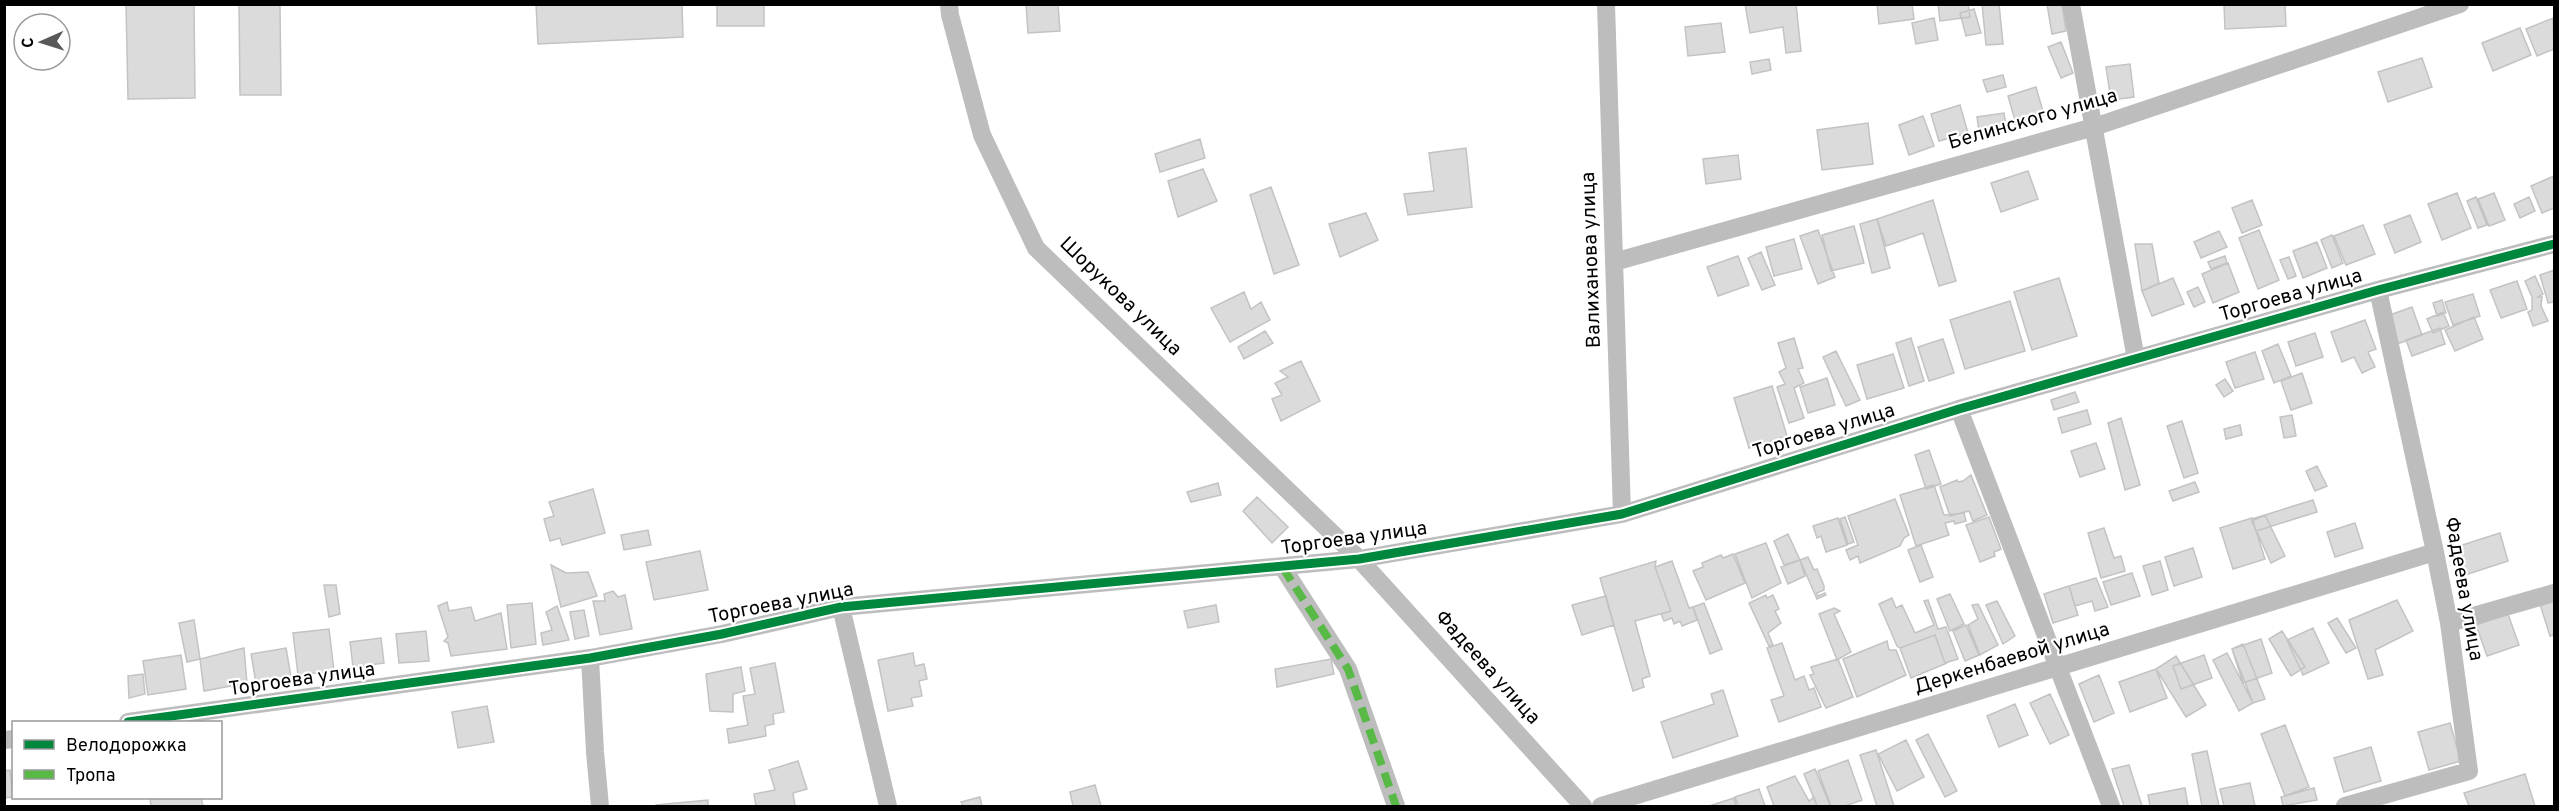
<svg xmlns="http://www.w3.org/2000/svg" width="2559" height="811" font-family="Overpass,sans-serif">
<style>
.building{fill:#dbdbdb;stroke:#c3c3c3;stroke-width:1.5}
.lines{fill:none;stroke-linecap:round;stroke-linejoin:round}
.minor{stroke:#bdbdbd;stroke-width:18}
.quiet{stroke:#58b947;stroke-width:8;stroke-dasharray:15 8;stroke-linecap:butt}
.cycleway-casing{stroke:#fff;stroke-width:13}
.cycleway{stroke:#00873e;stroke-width:9}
.labels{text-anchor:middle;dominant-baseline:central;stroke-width:4.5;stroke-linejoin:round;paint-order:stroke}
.street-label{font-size:20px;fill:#000;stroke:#fff}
</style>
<rect width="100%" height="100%" fill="#fff"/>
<!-- building -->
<path class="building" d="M126,4H194L195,98L128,99Z
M126,4H194L195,98L128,99Z
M239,4H280L281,95H240Z
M536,4H682L683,37L538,44Z
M717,4H764V26H717Z
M1026,4H1058L1060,31L1028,33Z
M1026,4H1058L1060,31L1028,33Z
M1745,4H1796L1801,51L1786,53L1783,27L1750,33Z
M1877,4H1912L1914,19L1879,24Z
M1938,4H1968L1970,17L1940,21Z
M1982,4H1999L2003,44L1986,45Z
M2047,4H2062L2066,31L2052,34Z
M2224,4H2285L2286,26L2225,29Z
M1974,9L1981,33L1966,36L1960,13Z
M1934,18L1938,40L1916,44L1912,23Z
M2553,18L2554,49L2537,56L2526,29Z
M1721,23L1725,52L1688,56L1685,27Z
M2520,28L2531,55L2493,71L2482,43Z
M2061,42L2073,73L2061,78L2048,47Z
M2422,58L2432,87L2388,102L2378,72Z
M1769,59L1771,70L1752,74L1750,62Z
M2130,64L2134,97L2111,100L2106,67Z
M2003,75L2006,87L1987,92L1983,80Z
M2036,87L2044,115L2016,124L2008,96Z
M1960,105L1968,133L1939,141L1931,114Z
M2004,113L2006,126L1979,131L1977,117Z
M1923,116L1934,146L1909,155L1899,125Z
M1868,123L1873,164L1822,170L1817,130Z
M1200,139L1205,158L1160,172L1155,154Z
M1466,148L1472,207L1408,215L1404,194L1434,191L1429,153Z
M1738,155L1741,179L1706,184L1703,159Z
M1203,169L1217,201L1178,217L1168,181Z
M2028,171L2038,199L2001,212L1991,183Z
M2554,176V208L2542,213L2531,186Z
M1271,187L1299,265L1274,274L1250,195Z
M2457,193L2471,228L2442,240L2428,204Z
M2494,193L2505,220L2489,226L2478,199Z
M2476,197L2487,225L2478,228L2467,201Z
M2529,197L2535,211L2520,218L2514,204Z
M1933,200L1956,281L1939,286L1923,233L1886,246L1877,219Z
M2252,200L2262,225L2242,233L2232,208Z
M1366,213L1378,240L1340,257L1329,224Z
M2410,215L2421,242L2395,253L2384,225Z
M1877,219L1890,268L1872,273L1860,224Z
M2363,225L2375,254L2346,265L2334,236Z
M1854,226L1864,263L1831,271L1822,235Z
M1818,230L1835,277L1818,284L1800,236Z
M2259,230L2279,280L2258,289L2239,238Z
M2219,231L2227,247L2201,258L2194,242Z
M2332,235L2343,263L2332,268L2321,240Z
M1794,239L1802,269L1774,276L1766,247Z
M2317,242L2327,268L2303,278L2293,251Z
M2135,244H2152L2159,283L2142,291Z
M1761,252L1775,285L1762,290L1748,258Z
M1738,256L1749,285L1718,296L1707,267Z
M2225,256L2227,263L2211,269L2208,262Z
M2289,257L2296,276L2288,279L2280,260Z
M2228,263L2239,292L2213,303L2202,274Z
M2554,270V302L2548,303L2540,275Z
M2535,276L2543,294L2538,297H2542L2541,306L2548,321L2533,326L2528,312L2532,310V297L2525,281Z
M2059,278L2077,336L2032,350L2014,292Z
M2173,278L2184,304L2152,316L2142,291Z
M2517,281L2527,309L2501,318L2490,290Z
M2198,287L2205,302L2194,307L2187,292Z
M1244,292L1251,309L1261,302L1270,320L1230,342L1211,308Z
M2473,294L2480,316L2453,325L2445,302Z
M2442,300L2446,313L2437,316L2433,303Z
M2010,301L2025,351L1965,369L1950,320Z
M2412,307L2422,335L2397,344L2387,316Z
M2443,312L2449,326L2433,333L2427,319Z
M2474,317L2483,339L2455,351L2445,330Z
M2365,320L2376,349L2368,352L2375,367L2362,373L2354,357L2342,362L2331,332Z
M2440,328L2445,344L2412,356L2406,340Z
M1265,331L1273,343L1244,359L1238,347Z
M2315,333L2323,357L2296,366L2288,342Z
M1794,338L1803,368L1798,369L1804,383L1794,388L1804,418L1789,423L1777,387L1785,384L1779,372L1786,368L1778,343Z
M1911,338L1924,381L1909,386L1896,343Z
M1943,339L1954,373L1929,381L1918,347Z
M2278,344L2291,376L2274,383L2262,351Z
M1836,351L1860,400L1846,406L1823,357Z
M2255,352L2264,379L2235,388L2226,362Z
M1893,354L1904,388L1867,399L1857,365Z
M1301,361L1320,401L1281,421L1272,399L1282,395L1275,383L1288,377L1280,371Z
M2302,373L2312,403L2291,410L2281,381Z
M1827,378L1835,405L1808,413L1800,387Z
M2225,379L2233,391L2224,397L2216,385Z
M1772,386L1787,436L1749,448L1734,398Z
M2075,392L2079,402L2054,410L2051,400Z
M2087,410L2091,424L2062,433L2058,418Z
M2292,415L2296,436L2284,438L2280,417Z
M2121,418L2140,485L2125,490L2108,423Z
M2182,421L2198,473L2184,478L2167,426Z
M2240,425L2242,435L2226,439L2224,429Z
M2096,443L2105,469L2080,477L2071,451Z
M1929,450L1941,484L1926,489L1915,455Z
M2317,466L2327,486L2315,491L2306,471Z
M1971,475L1987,515L1973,521L1969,511L1950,516L1940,487L1957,480L1958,482L1963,481Z
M2195,482L2199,492L2173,501L2169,491Z
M1218,483L1221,495L1191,502L1187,492Z
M1934,485L1944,515L1964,513L1966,521L1955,524L1954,521L1945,523L1949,535L1916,546L1900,495Z
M593,489L605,533L562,545L560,538L550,541L544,519L554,516L549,502Z
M1257,497L1288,527L1272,543L1243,511Z
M1895,499L1909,535L1904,538L1900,546L1860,563L1858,556L1850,560L1846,550L1858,545L1848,516Z
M2313,500L2317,512L2256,531L2252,519Z
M2265,515L2285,556L2271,563L2252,521Z
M1845,517L1854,542L1848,544L1840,519Z
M1989,517L2001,549L1994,552L1995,556L1980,562L1966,525Z
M1838,518L1847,545L1826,552L1821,536L1817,538L1813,526Z
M2252,518L2265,559L2233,569L2220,528Z
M2355,523L2363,548L2335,557L2327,532Z
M2104,528L2114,558L2121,556L2125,571L2101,578L2088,533Z
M648,530L651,545L624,550L621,535Z
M2500,533L2508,561L2465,575L2456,547Z
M1788,534L1800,560L1784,565L1774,541Z
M1766,543L1781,583L1752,598L1735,554Z
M1921,545L1933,577L1920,582L1908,550Z
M2193,548L2202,577L2174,586L2165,557Z
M700,551L708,590L654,600L646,562Z
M1733,554L1745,583L1706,600L1693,571L1703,567L1702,563L1721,555L1723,558Z
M1808,557L1814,570L1817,569L1824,586V590L1817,593L1818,596L1825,593L1826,595L1817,599L1800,560Z
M1800,560L1805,576L1788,584L1781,567Z
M1656,561L1655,567L1671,611L1635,621L1650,676L1642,679L1644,687L1633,691L1600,578Z
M1672,561L1689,608L1693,607L1697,620L1682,626L1680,621L1674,624L1672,618L1664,621L1661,614L1671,611L1655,567Z
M2160,561L2168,590L2152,595L2143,566Z
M551,565L566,573L588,572L597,596L561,607Z
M2132,573L2140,596L2111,605L2103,582Z
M2096,578L2108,607L2095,611L2092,601L2075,606L2069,586Z
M324,585H336L340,614L329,617Z
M2069,586L2078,615L2053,623L2044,594Z
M613,591L618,597L625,595L632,629L600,635L593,601H605L604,594Z
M1950,594L1964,624L1950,631L1937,599Z
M1766,595L1767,598L1773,595L1779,609L1775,611L1781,623L1768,633L1773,645L1769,646L1749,603Z
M1606,596L1614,625L1582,635L1572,605Z
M1892,598L1896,608L1902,605L1915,633L1934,625L1924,601L1928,600L1938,629L1946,627L1958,659L1945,663L1935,635L1900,648L1897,646L1879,604Z
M2397,600L2413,631L2375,650L2383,675L2368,679L2349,620Z
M2554,600V635L2550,636L2540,604Z
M1997,601L2015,636L2003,644L1986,605Z
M447,602L449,611L471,607L475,621L501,613L507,649L451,656L448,643L444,641L448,637L438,606Z
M532,603L536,644L511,648L507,605Z
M1704,603L1722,649L1710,654L1693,607Z
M1978,604L1998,645L1980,655L1968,625L1978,619L1972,605Z
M1216,605L1219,622L1188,628L1184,611Z
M557,606L569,640L543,645L541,633L552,630L546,612Z
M1834,608L1840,611L1834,614L1851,652L1837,660L1819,614Z
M584,610L589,636L575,639L570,612Z
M2508,614L2519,645L2487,656L2476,625Z
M2337,618L2356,648L2346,653L2328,623Z
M194,620L200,659L187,662L179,623Z
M1966,625L1979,655L1965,661L1953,631Z
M2313,628L2329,663L2303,675L2287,640Z
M329,629L334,671L298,675L293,633Z
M426,631L429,661L399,663L396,634Z
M2282,631L2305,667L2291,676L2269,639Z
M1935,635L1945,663H1947L1911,678L1900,648Z
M381,638L384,663L353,667L350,642Z
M2261,639L2272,673L2243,683L2232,649Z
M1887,641L1889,650H1896L1906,675L1857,697L1843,659Z
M1782,643L1795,680L1804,676L1809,690L1814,688L1821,707L1779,722L1771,700L1784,696L1767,648Z
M2243,644L2265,699L2253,703L2232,649Z
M244,648L247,683L204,691L200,659Z
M286,648L291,677L256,683L251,654Z
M913,653L915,666L924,664L927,679L919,681L922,696L911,698L913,706L888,711L878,660Z
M2227,653L2253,703L2239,711L2213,660Z
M181,655L186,689L148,695L143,661Z
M2204,655L2212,678L2181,689L2173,666Z
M2176,656L2206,705L2186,717L2156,669Z
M1331,659L1334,674L1277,687L1275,669Z
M1838,659L1853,697L1826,708L1810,675L1814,674L1811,667Z
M775,663L784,712L773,714L774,724L765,726L766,736L729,743L727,729L748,725L743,696L755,694L750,668Z
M741,667L745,691L733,694V712L710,711L706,674Z
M2156,669L2167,698L2130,712L2119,682Z
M143,674L145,694L129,698L128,676Z
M2099,675L2114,713L2094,722L2079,684Z
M1723,690L1738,736L1673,758L1661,722L1714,704L1711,694Z
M2050,694L2069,735L2050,744L2030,703Z
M2015,704L2028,735L1999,747L1987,716Z
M487,706L494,742L458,748L452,712Z
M2450,723L2461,761L2429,770L2418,732Z
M2285,725L2309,787L2285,796L2261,734Z
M1928,734L1957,791L1945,797L1916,740Z
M1906,740L1924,777L1897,791L1878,754Z
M2371,747L2381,781L2344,792L2334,758Z
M1876,750L1894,806H1877L1860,755Z
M2207,751L2219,806H2202L2192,754Z
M1848,760L1862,800L1845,806H1831L1818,771Z
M798,761L807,789L793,793L795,806H756L754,794L775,790L769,770Z
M2129,765L2142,806H2124L2112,769Z
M1815,769L1830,805L1826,806H1817L1804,774Z
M10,770L13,797L4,798V771Z
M2525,774L2535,806H2469L2464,793Z
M1795,776L1809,801L1814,797L1817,806H1774L1767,787Z
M2250,783L2255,806H2224L2220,789Z
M1095,785L1101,806H1073L1070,792Z
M2185,788L2188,806H2150L2148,795Z
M2314,788L2317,800L2283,806L2281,797Z
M1759,789L1765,806H1738L1735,797Z
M980,797L982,806H963L961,802Z
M150,798H201L203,806H151Z
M1734,798L1736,806H1709Z
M708,800V806H656V805Z"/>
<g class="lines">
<!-- minor -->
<path class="minor" d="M949,4L950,15L982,135L1036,248L1359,559L1583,806
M1606,4L1622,514
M2071,4L2136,359
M1614,262L2094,127L2460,4
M1959,409L2111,806
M1283,568L1348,669L1396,806
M841,607L888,806
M2449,623L2554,593
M590,658L595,752L600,806
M128,722L590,658L722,634L841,607L1359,559L1622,514L1959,409L2378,290L2554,244
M4,740L14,739
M1601,806L2435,552
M2345,806L2469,771L2449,623L2435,552L2378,290"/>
<!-- quiet -->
<path class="quiet" d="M1283,568L1348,669L1396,806"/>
<!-- cycleway casing -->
<g class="cycleway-casing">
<path id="cycleway" d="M128,722L590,658L722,634L841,607L1359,559L1622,514L1959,409L2378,290L2554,244"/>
</g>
<!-- cycleway -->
<use href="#cycleway" class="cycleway"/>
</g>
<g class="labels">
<!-- street labels -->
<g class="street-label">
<text transform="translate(2033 120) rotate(-16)">Белинского улица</text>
<text transform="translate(1592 260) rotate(-92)">Валиханова улица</text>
<text transform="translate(2291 296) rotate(-16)">Торгоева улица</text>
<text transform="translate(1120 297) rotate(44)">Шорукова улица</text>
<text transform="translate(1824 432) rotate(-17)">Торгоева улица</text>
<text transform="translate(1354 539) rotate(-8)">Торгоева улица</text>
<text transform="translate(2463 589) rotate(80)">Фадеева улица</text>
<text transform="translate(781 604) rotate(-11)">Торгоева улица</text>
<text transform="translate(2012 659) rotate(-17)">Деркенбаевой улица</text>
<text transform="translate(1487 668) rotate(48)">Фадеева улица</text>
<text transform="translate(302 680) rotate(-8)">Торгоева улица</text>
</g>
</g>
<!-- border -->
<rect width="2559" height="811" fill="none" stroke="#000000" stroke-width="12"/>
<!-- legend -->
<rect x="12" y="721" width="210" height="78" fill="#ffffff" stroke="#999999" stroke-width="1.5"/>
<rect x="24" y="740" width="30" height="9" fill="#00873e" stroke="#999999" stroke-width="1.5"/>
<text x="66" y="751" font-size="18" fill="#000000">Велодорожка</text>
<rect x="24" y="770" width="30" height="9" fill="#58b947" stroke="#999999" stroke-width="1.5"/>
<text x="66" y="781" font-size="18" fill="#000000">Тропа</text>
<!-- north arrow -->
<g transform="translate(42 42) rotate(267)"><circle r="28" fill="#ffffff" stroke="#999999" stroke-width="1.5"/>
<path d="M0-4.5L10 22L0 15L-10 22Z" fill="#595959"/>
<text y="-9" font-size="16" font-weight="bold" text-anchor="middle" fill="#000000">С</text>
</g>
</svg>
